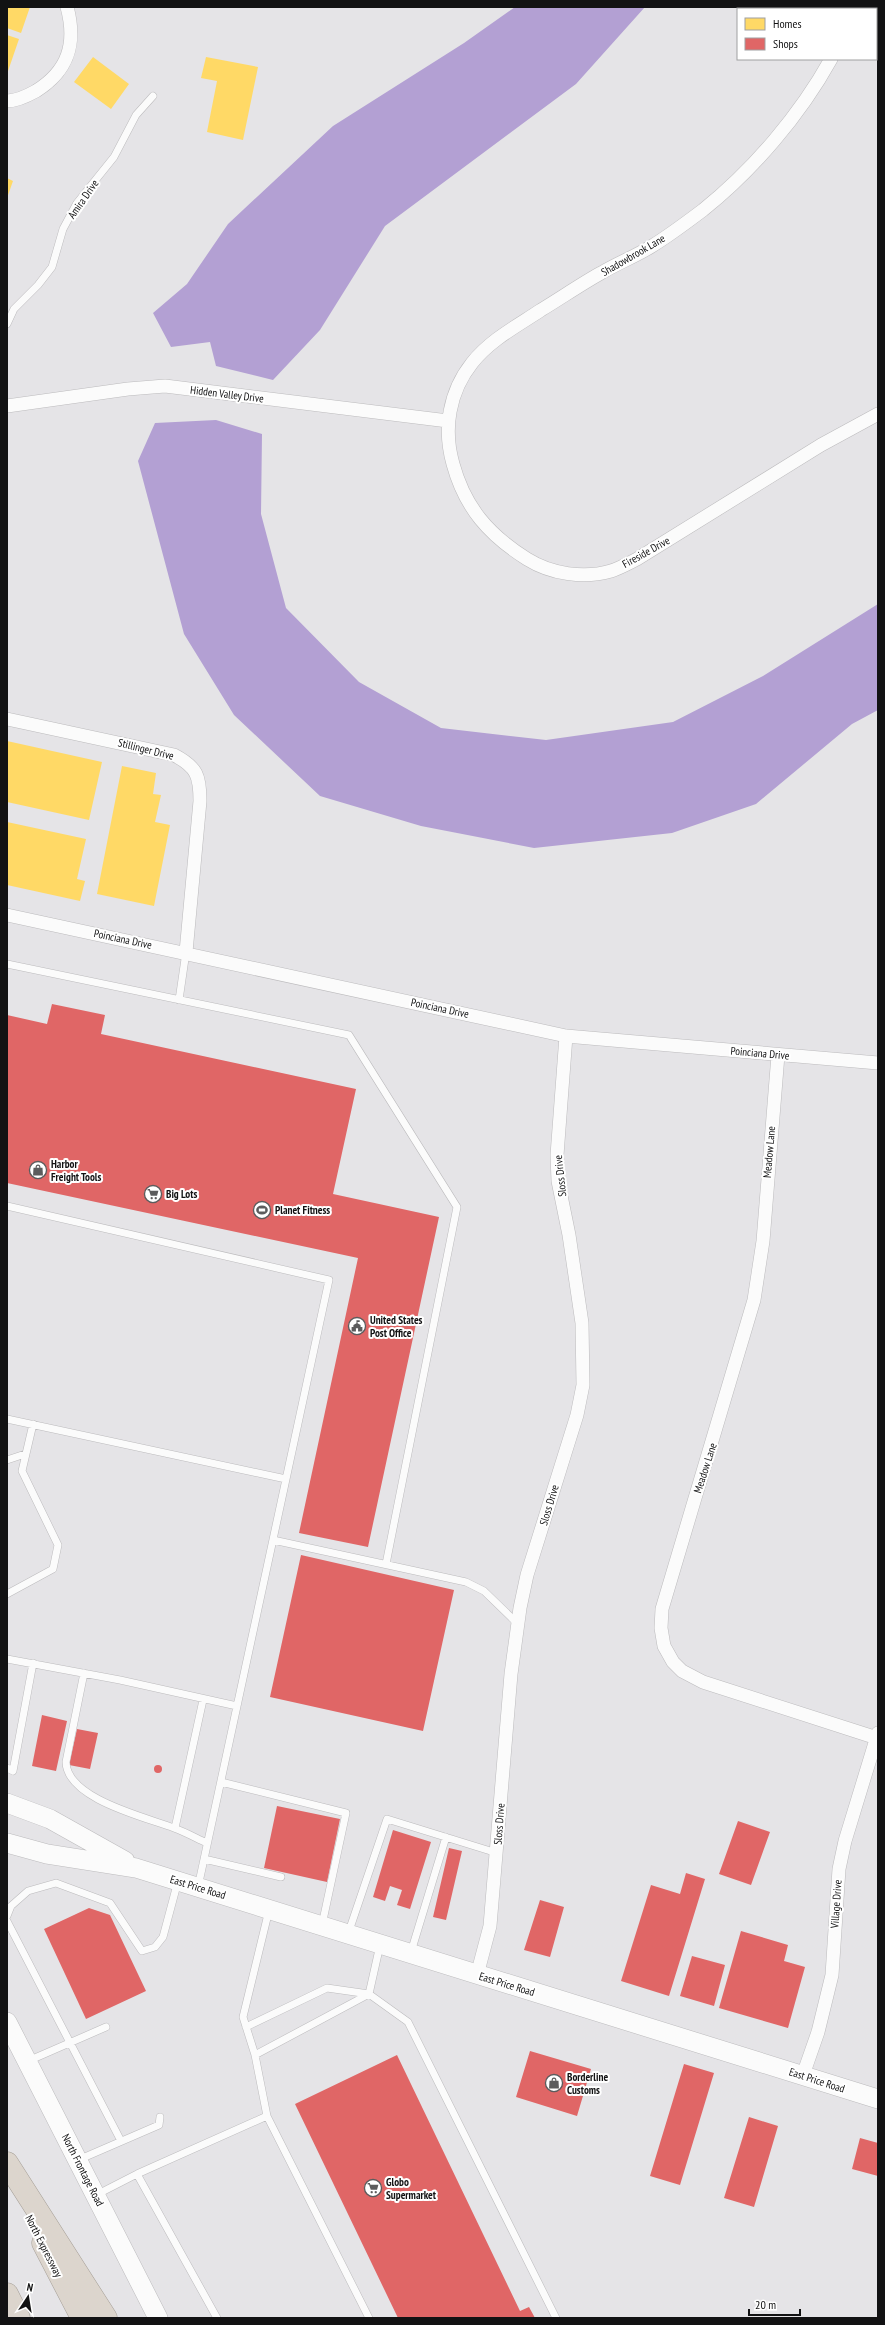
<svg xmlns="http://www.w3.org/2000/svg" width="885" height="2325" font-family="'PT Sans Narrow',sans-serif">
<style>
.water{fill:#b3a0d3}
.homes{fill:#ffd966}
.shops{fill:#e06666}
.lines{fill:none;stroke-linecap:round;stroke-linejoin:round}
.lane-casing{stroke:#bcbbbd;stroke-width:8}
.street-casing{stroke:#bcbbbd;stroke-width:14}
.secondary-casing{stroke:#bcbbbd;stroke-width:20}
.highway-casing{stroke:#a59e96;stroke-width:23}
.lane{stroke:#fbfbfb;stroke-width:7}
.street{stroke:#fbfbfb;stroke-width:13}
.secondary{stroke:#fbfbfb;stroke-width:19}
.highway{stroke:#dcd5cd;stroke-width:22}
.labels{text-anchor:middle;dominant-baseline:central;stroke-width:4;stroke-linejoin:round;paint-order:stroke}
.street-label{font-size:11px;fill:#121213;stroke:#fff}
.poi-label{font-size:11px;font-weight:bold;fill:#121213;stroke:#fff;text-anchor:start}
</style>
<rect width="100%" height="100%" fill="#e5e4e7"/>
<!-- water -->
<path class="water" d="M515,7H645L576,84L385,226L320,330L273,380L216,366L210,342L171,347L153,313L187,284L228,224L333,126L464,43Z
M216,420L262,434L261,514L286,608L359,682L441,728L546,740L673,722L763,676L878,604V710L852,724L756,804L672,833L534,848L421,826L320,796L234,715L184,634L138,461L155,423Z"/>
<!-- homes -->
<path class="homes" d="M7,7H30L21,33L7,28Z
M7,35L19,39L7,74Z
M93,57L129,84L111,109L74,82Z
M206,57L258,67L243,140L207,132L217,81L201,78Z
M7,178L13,181L7,198Z
M7,741L102,762L89,820L7,802Z
M122,766L156,773L153,794L161,795L155,822L170,825L154,906L97,894Z
M7,822L86,839L77,879L85,881L80,901L7,885Z"/>
<!-- shops -->
<path class="shops" d="M52,1004L105,1015L101,1034L356,1089L333,1194L439,1217L368,1547L299,1533L358,1258L7,1183V1015L47,1024Z
M301,1555L454,1590L423,1731L270,1697Z
M42,1715L67,1721L56,1771L32,1766Z
M77,1729L98,1733L90,1769L69,1765Z
M154 1769a4 4 0 1 1 8 0a4 4 0 1 1-8 0Z
M277,1806L340,1819L327,1882L264,1868Z
M738,1821L770,1832L751,1885L719,1874Z
M393,1830L431,1842L410,1909L397,1905L402,1890L390,1886L385,1901L373,1897Z
M449,1848L462,1851L446,1920L433,1917Z
M686,1873L705,1879L669,1996L621,1981L651,1885L680,1894Z
M540,1900L564,1907L550,1957L524,1950Z
M89,1908L110,1915L146,1991L86,2019L44,1929Z
M741,1931L788,1945L784,1961L805,1967L788,2028L719,2008Z
M692,1956L725,1965L714,2006L680,1996Z
M530,2051L591,2069L577,2116L516,2097Z
M397,2055L520,2311L529,2307L535,2318H398L295,2104Z
M684,2064L714,2073L680,2185L650,2176Z
M749,2117L778,2126L754,2207L724,2198Z
M860,2138L878,2143V2176L852,2169Z"/>
<g class="lines">
<!-- lane casing -->
<g class="lane-casing">
<path id="lane" d="M7,324L14,309L38,285L52,267L63,229L77,203L114,157L136,115L153,96
M7,964L349,1035L457,1207L386,1564
M179,1000L186,952
M7,1206L329,1280L198,1887
M7,1419L286,1479
M7,1460L25,1454
M273,1540L466,1582L484,1591L518,1624
M7,1594L53,1569L58,1545L22,1471L33,1424
M7,1659L120,1680L237,1706
M84,1673L66,1762C67,1799 145,1817 174,1828C185,1832 196,1838 207,1843
M7,1768L13,1771L33,1663
M221,1782L346,1813L322,1925
M175,1828L203,1700
M204,1859L281,1877
M269,1910L243,2017L255,2055L267,2116L369,2318
M7,1916L11,1906L28,1891L56,1883L110,1903L142,1951L155,1947L163,1937L178,1881
M7,1921L121,2141
M348,1934L387,1819L497,1853
M380,1945L369,1994L408,2022L556,2318
M411,1952L446,1837
M246,2027L327,1988L369,1994
M255,2055L369,1994
M28,2061L106,2027
M78,2160L159,2125L160,2117
M96,2195L137,2174
M217,2318L137,2174L267,2116"/>
</g>
<!-- street casing -->
<g class="street-casing">
<path id="street" d="M856,9L857,7
M831,59C800,115 753,170 703,210C687,222 670,235 652,246C636,256 618,263 601,273C581,284 561,298 541,310C517,326 490,340 472,363C449,392 443,429 453,464C465,508 489,535 527,559C551,574 584,579 611,571C620,568 629,563 637,559L821,445L878,414
M7,101C17,101 27,96 36,91C68,71 77,44 67,7
M7,406L128,389L165,386L448,421
M7,719L174,755C197,767 200,776 200,801L186,952
M7,915L566,1036L878,1063
M778,1055L763,1241L754,1300L662,1609L661,1628L664,1646L673,1662L682,1671L703,1682L877,1738
M477,1975L490,1926L511,1674L520,1608L527,1575L577,1415L583,1385L582,1323L569,1235L558,1181L557,1155L566,1036
M803,2075L818,2032L832,1975L839,1869L845,1841L878,1733"/>
</g>
<!-- secondary casing -->
<g class="secondary-casing">
<path id="secondary" d="M7,1803L50,1819L125,1861
M7,1843L47,1854L136,1868L878,2099
M7,2022L158,2318"/>
</g>
<!-- highway casing -->
<g class="highway-casing">
<path id="highway" d="M7,2163L106,2318
M43,2243L82,2318
M7,2294L19,2318"/>
</g>
<!-- lane -->
<use href="#lane" class="lane"/>
<!-- street -->
<use href="#street" class="street"/>
<!-- secondary -->
<use href="#secondary" class="secondary"/>
<!-- highway -->
<use href="#highway" class="highway"/>
</g>
<!-- icons -->
<defs>
<g id="shop-ring" transform="scale(0.9)"><circle r="9.5" fill="#fff" stroke="#5c5c5d" stroke-width="1.5"/><path d="M-5-2.5h2.3a2.7 3.5 0 0 1 5.4 0H5L5.5 6h-11ZM-1.5-2.5h3a1.5 2.3 0 0 0-3 0Z" fill="#5c5c5d"/></g>
<g id="supermarket-ring" transform="scale(0.9)"><circle r="9.5" fill="#fff" stroke="#5c5c5d" stroke-width="1.5"/><path d="M-6-5.5h2.5l.6 2H6L4.5 2H-2.5L-4.4-4H-6ZM-1.5 3.2a1.3 1.3 0 1 0 .1 0ZM3 3.2a1.3 1.3 0 1 0 .1 0Z" fill="#5c5c5d"/></g>
<g id="stadium-ring" transform="scale(0.9)"><circle r="9.5" fill="#fff" stroke="#5c5c5d" stroke-width="1.5"/><path d="M0-5a6.5 5 0 1 0 0 10a6.5 5 0 1 0 0-10ZM-3.5-1.8h7v3.6h-7Z" fill="#5c5c5d"/></g>
<g id="civic-ring" transform="scale(0.9)"><circle r="9.5" fill="#fff" stroke="#5c5c5d" stroke-width="1.5"/><path d="M-.6-6.5H3V-4.5H.6V-3L4-1V1h2V6H-6V1h2V-1L-.6-3ZM-1.2 2.5V6h2.4V2.5Z" fill="#5c5c5d"/></g>
</defs>
<g fill-rule="evenodd">
<use href="#shop-ring" x="38" y="1170"/>
<use href="#supermarket-ring" x="153" y="1194"/>
<use href="#stadium-ring" x="262" y="1210"/>
<use href="#civic-ring" x="357" y="1326"/>
<use href="#shop-ring" x="554" y="2083"/>
<use href="#supermarket-ring" x="373" y="2188"/>
</g>
<g class="labels">
<!-- street labels -->
<g class="street-label">
<text transform="translate(83 199) rotate(-55)">Amira Drive</text>
<text transform="translate(633 255) rotate(-30)">Shadowbrook Lane</text>
<text transform="translate(227 394) rotate(7)">Hidden Valley Drive</text>
<text transform="translate(646 552) rotate(-29)">Fireside Drive</text>
<text transform="translate(146 749) rotate(14)">Stillinger Drive</text>
<text transform="translate(123 939) rotate(12)">Poinciana Drive</text>
<text transform="translate(440 1008) rotate(12)">Poinciana Drive</text>
<text transform="translate(760 1053) rotate(5)">Poinciana Drive</text>
<text transform="translate(769 1152) rotate(-85)">Meadow Lane</text>
<text transform="translate(560 1176) rotate(-96)">Sloss Drive</text>
<text transform="translate(705 1468) rotate(-72)">Meadow Lane</text>
<text transform="translate(549 1505) rotate(-73)">Sloss Drive</text>
<text transform="translate(499 1824) rotate(-86)">Sloss Drive</text>
<text transform="translate(198 1887) rotate(17)">East Price Road</text>
<text transform="translate(836 1904) rotate(-86)">Village Drive</text>
<text transform="translate(507 1984) rotate(17)">East Price Road</text>
<text transform="translate(817 2080) rotate(18)">East Price Road</text>
<text transform="translate(83 2170) rotate(63)">North Frontage Road</text>
<text transform="translate(44 2246) rotate(63)">North Expressway</text>
</g>
<!-- poi labels -->
<g class="poi-label">
<text x="51" y="1164">Harbor<tspan x="51" dy="13">Freight Tools</tspan></text>
<text x="166" y="1194">Big Lots</text>
<text x="275" y="1210">Planet Fitness</text>
<text x="370" y="1320">United States<tspan x="370" dy="13">Post Office</tspan></text>
<text x="567" y="2077">Borderline<tspan x="567" dy="13">Customs</tspan></text>
<text x="386" y="2182">Globo<tspan x="386" dy="13">Supermarket</tspan></text>
</g>
</g>
<!-- border -->
<rect width="885" height="2325" fill="none" stroke="#121213" stroke-width="16"/>
<!-- legend -->
<rect x="737" y="8" width="140" height="52" fill="#ffffff" stroke="#a0a0a1"/>
<rect x="745" y="18" width="20" height="12" fill="#ffd966" stroke="#a0a0a1"/>
<text x="773" y="28" font-size="12" fill="#121213">Homes</text>
<rect x="745" y="38" width="20" height="12" fill="#e06666" stroke="#a0a0a1"/>
<text x="773" y="48" font-size="12" fill="#121213">Shops</text>
<!-- north arrow -->
<g transform="translate(28 2297) rotate(12)" stroke="#ffffff" stroke-width="3" paint-order="stroke">
<path d="M0-3L7 15L0 10L-7 15Z" fill="#121213"/>
<text y="-6" font-size="11" font-weight="bold" text-anchor="middle" fill="#121213">N</text>
</g>
<!-- scale -->
<path d="M749 2309v6h51v-6" fill="none" stroke="#121213" stroke-width="2"/>
<text x="755" y="2309" font-size="12" fill="#121213" stroke="#ffffff" stroke-width="3" paint-order="stroke">20 m</text>
</svg>
